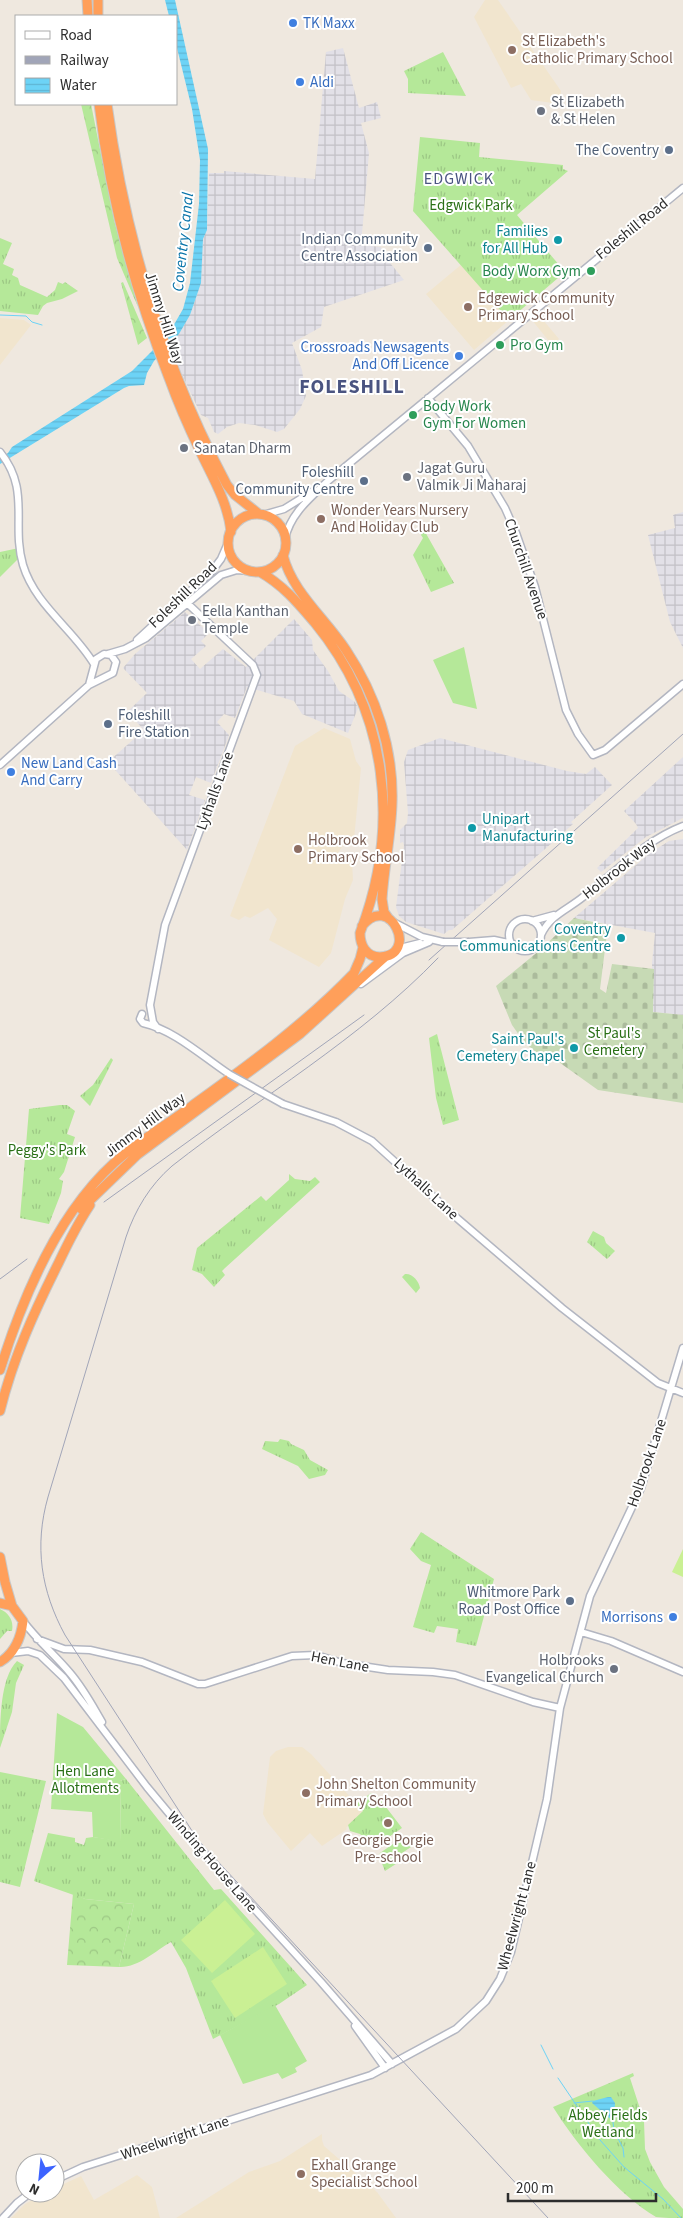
<svg xmlns="http://www.w3.org/2000/svg" width="683" height="2218" font-family="'Source Sans 3',sans-serif">
<style>
.industrial{fill:url(#industrial-grid)}
.education{fill:#f1e5ce}
.grass{fill:url(#grass-tufts)}
.forest{fill:url(#forest-crowns)}
.cemetery{fill:url(#cemetery-stones)}
.garden{fill:#b5e899}
.pitch{fill:#caf094}
.water{fill:url(#water-rules)}
.lines{fill:none;stroke-linecap:round;stroke-linejoin:round}
.stream{stroke:#6dd3f6;stroke-width:1}
.secondary-casing{stroke:#b3b6c1;stroke-width:9}
.highway-casing{stroke:#c8c8c8;stroke-width:11}
.secondary{stroke:#fff;stroke-width:6}
.highway{stroke:#ff9f5a;stroke-width:9}
.rail{stroke:#a1a5b8;stroke-width:1}
.secondary-bridge-casing{stroke:#b3b6c1;stroke-width:9;stroke-linecap:butt}
.secondary-bridge{stroke:#fff;stroke-width:6}
.shop-dot{fill:#3f7fe0;stroke:#fff;stroke-width:2}
.education-dot{fill:#8d6e63;stroke:#fff;stroke-width:2}
.worship-dot{fill:#6b7280;stroke:#fff;stroke-width:2}
.service-dot{fill:#5c6f8a;stroke:#fff;stroke-width:2}
.culture-dot{fill:#0f9aa8;stroke:#fff;stroke-width:2}
.leisure-dot{fill:#2e9e5b;stroke:#fff;stroke-width:2}
.labels{text-anchor:middle;dominant-baseline:central;stroke-width:4;stroke-linejoin:round;paint-order:stroke}
.shop-label{font-size:15px;fill:#366cbe;stroke:#fff;text-anchor:start}
.education-label{font-size:15px;fill:#785e54;stroke:#fff;text-anchor:start}
.worship-label{font-size:15px;fill:#5b616d;stroke:#fff;text-anchor:start}
.service-label{font-size:15px;fill:#4e5e75;stroke:#fff;text-anchor:end}
.park-label{font-size:15px;fill:#2a7017;stroke:#fff}
.street-label{font-size:15px;fill:#2d2d2d;stroke:#fff}
.culture-label{font-size:15px;fill:#0d838f;stroke:#fff;text-anchor:end}
.leisure-label{font-size:15px;fill:#27864d;stroke:#fff;text-anchor:start}
.neighbourhood-label{font-size:16px;letter-spacing:1px;fill:#4a5481;stroke:#fff}
.water-label{font-size:16px;font-style:italic;fill:#0672a8;stroke:#fff}
.district-label{font-size:20px;font-weight:bold;letter-spacing:1px;fill:#4a5481;stroke:#fff}
</style>
<defs>
<pattern id="industrial-grid" width="8" height="8" patternUnits="userSpaceOnUse" patternTransform="scale(1.25)"><rect width="8" height="8" fill="#e2e0e7"/><path d="M0 4h8M4 0v8" fill="none" stroke="#c2c0c6"/></pattern>
<pattern id="grass-tufts" width="24" height="20" patternUnits="userSpaceOnUse" patternTransform="scale(1.25)"><rect width="24" height="20" fill="#b5e899"/><path d="M3 7l-1-3M5 7V3M7 7l1-3M15 17l-1-3M17 17v-4M19 17l1-3" fill="none" stroke="#9cc784"/></pattern>
<pattern id="forest-crowns" width="20" height="18" patternUnits="userSpaceOnUse" patternTransform="scale(1.25)"><rect width="20" height="18" fill="#b5e899"/><path d="M2 6a3 3 0 1 1 6 0M12 15a3 3 0 1 1 6 0" fill="none" stroke="#9cc784"/></pattern>
<pattern id="cemetery-stones" width="16" height="16" patternUnits="userSpaceOnUse" patternTransform="scale(1.25)"><rect width="16" height="16" fill="#c7dab5"/><path d="M2 7V4a2 2 0 0 1 4 0v3zM10 15v-3a2 2 0 0 1 4 0v3z" fill="#abbb9c"/></pattern>
<pattern id="water-rules" width="6" height="5" patternUnits="userSpaceOnUse" patternTransform="scale(1.25)"><rect width="6" height="5" fill="#6dd3f6"/><path d="M0 2.5h6" fill="none" stroke="#5fb5d3"/></pattern>
</defs>
<rect width="100%" height="100%" fill="#efe8df"/>
<!-- industrial -->
<path class="industrial" d="M343,48L359,108L377,102L381,118L361,123L369,153L361,245L381,247L382,253L404,280L324,307L321,327L292,343L302,370L306,396L300,409L284,429L277,432L255,425L239,423L227,427L218,434L214,432L208,418L201,415L181,372L170,343L179,334L190,315L201,283L203,239L207,230L209,173H224V171L315,179L326,52Z
M683,512V648L670,622L648,535L675,528L673,515Z
M185,612L209,633L201,641L206,646L191,659L200,669L223,649L246,667L294,619L312,640L313,650L328,671L339,691L355,702L358,708L348,733L302,714L294,701L247,687L235,718L224,714L217,722L229,735L211,783L196,777L189,795L205,800L187,850L108,762L144,730L127,712L147,693L123,668L135,654Z
M440,738L567,771L586,774L595,767L612,785L571,822L573,824L552,843L452,930H449L444,934L406,922L399,916L396,907L404,845L403,842L400,843V830L407,823L408,813L404,762L408,750Z
M683,757V818L646,837L601,872L597,868L638,828L636,824L624,811Z
M683,839V1015L653,1012L652,963L655,933L574,918L650,853L669,841Z"/>
<!-- education -->
<path class="education" d="M485,0H498L561,91L560,104L531,100L521,84L511,88L474,17Z
M462,264L509,320L474,350L426,294Z
M538,314L559,339L552,345L532,320Z
M0,318L24,320L31,325L0,365Z
M324,728L350,739L356,761L361,768L354,839L344,844L337,854L352,862L353,880L345,899L331,953L319,967L269,940L277,919L268,908L250,918L245,916L239,920L230,916L295,746Z
M288,1747H302L311,1754L363,1811L346,1828L347,1829L322,1846L310,1833L291,1851L267,1822L263,1814L270,1757L276,1751Z
M322,2134V2140L324,2146L377,2192L396,2218H176L249,2172L280,2161Z
M137,2175L152,2187L160,2218H11L25,2204L45,2193H55V2188L81,2176L94,2200Z"/>
<!-- grass -->
<path class="grass" d="M443,52L466,96L408,93V79L404,71Z
M420,137L480,143L479,157L563,165V169L568,171L517,215L565,272L509,320L413,211Z
M0,238L12,243L3,264L14,269L12,275L18,278L20,285L47,297L55,290L58,282L63,284L65,282L78,291L62,299L47,303L43,306L38,315L0,311Z
M424,530L454,583L431,592L413,555L423,538L421,535Z
M19,548V558L0,577V552Z
M437,1034L459,1120L443,1125L436,1098L429,1038Z
M111,1058L113,1060L90,1106L80,1096L93,1085Z
M60,1105H67L75,1111L67,1134L75,1137L64,1172L59,1179L63,1181L61,1193L49,1224L20,1218L29,1109Z
M289,1174L295,1179L310,1181L315,1177L320,1182L225,1268L222,1271L225,1275L214,1287L202,1274L192,1270L197,1248L261,1196L266,1201L289,1180Z
M593,1231L604,1237L606,1243L615,1251L607,1259L587,1242Z
M405,1274C412,1273 419,1281 420,1288L416,1293L402,1277Z
M280,1439L289,1441L291,1444L304,1450L310,1460L328,1470L325,1475L309,1479L298,1466L262,1449L265,1441L278,1442Z
M421,1532L494,1579L476,1646L456,1642L458,1629L437,1626L434,1633L413,1627L431,1565L421,1561L410,1549Z
M0,1609C9,1613 14,1621 12,1631H7L0,1639Z
M17,1661L24,1665L16,1683L12,1712L0,1748C0,1721 0,1678 17,1661Z
M0,1772L46,1781L20,1887L0,1882Z
M126,1779L214,1890L221,1889L307,1985L279,2004L213,2039L186,1968L171,1942C155,1951 138,1968 119,1967L134,1904L85,1899L34,1881L48,1833L75,1838V1842L84,1845L86,1838L93,1837L121,1841L120,1781Z
M371,1793L376,1794L402,1828L374,1847L360,1834L350,1831L348,1825L363,1811L356,1804Z
M406,1835L414,1845L396,1857L399,1862L385,1871L379,1856L380,1853Z
M633,2073L634,2076L630,2078L644,2121L645,2149L650,2162L664,2187L683,2209V2218C676,2218 662,2218 656,2217C618,2195 576,2144 553,2107Z"/>
<!-- forest -->
<path class="forest" d="M81,104H91L114,220L138,307L117,258Z
M123,282L147,338L138,345L121,283Z
M73,1893L85,1899L134,1904L119,1967L67,1965Z"/>
<!-- cemetery -->
<path class="cemetery" d="M574,918L608,925L600,989L606,993L612,964L654,969L653,1012L683,1015V1103L598,1090L556,1060L536,1052L524,1042L512,1025L496,986L540,950Z"/>
<!-- garden -->
<path class="garden" d="M464,647L477,709L453,703L433,660Z
M57,1713L83,1727L126,1779L120,1781L121,1842L93,1837L92,1812L51,1809Z
M275,2005L307,2061L295,2068L297,2072L282,2079L278,2073L243,2084L220,2035Z"/>
<!-- pitch -->
<path class="pitch" d="M683,1549V1577L672,1572Z
M225,1900L255,1934L212,1973L181,1940Z
M263,1947L287,1984L235,2018L211,1981Z"/>
<!-- water -->
<path class="water" d="M165,0H175L208,149L207,230L203,239L201,283L190,315L179,334L154,361L147,373L144,385L129,386L124,388L0,464V458L8,453L12,447L132,371L168,335L183,309L190,283L199,204L200,160L192,109L176,44V16H169Z
M608,2097H611L615,2103L614,2122L592,2103L593,2101Z"/>
<g class="lines">
<!-- stream -->
<path class="stream" d="M0,315L26,316L32,322L42,325
M541,2045L553,2069
M558,2078L600,2140L624,2167L663,2199L681,2218
M574,2103L593,2101
M613,2122L614,2131L623,2148L624,2157"/>
<!-- secondary casing -->
<g class="secondary-casing">
<path id="secondary" d="M428,398L468,446L505,508L516,533L535,587L566,710L578,734L593,755L605,750L683,684
M0,452C31,490 11,524 23,565C35,605 74,630 94,664
M263,515L284,509L313,491
M285,539C290,514 310,498 328,481L683,188
M137,640L212,571L221,559L228,543
M108,654L125,649L146,638L221,575L237,570L250,571
M0,765L89,685L113,673L116,662L111,655L104,654L96,659L89,685
M509 935a16 16 0 1 1 32 0a16 16 0 1 1-32 0Z
M532,921L554,915
M393,922L422,937L443,942
M541,935C550,915 567,910 583,897C616,872 644,841 683,826
M469,942L494,940L513,944
M396,949L420,943
M361,984L403,953L429,942
M142,1014L140,1019L143,1023C174,1030 202,1056 229,1074
M158,1029L153,1022L150,1005L165,925L257,675L253,665L187,603
M283,1104L336,1122L372,1141L458,1219L562,1308L658,1383L683,1393
M23,1621C37,1640 55,1655 70,1673C83,1688 92,1705 102,1722
M581,1632L611,1641L683,1672
M37,1639L64,1649L90,1650L142,1662L198,1684H205L292,1656L316,1655L342,1663L388,1670L433,1672L455,1675L533,1702L560,1708
M11,1653L28,1651L40,1655L64,1678L147,1787L187,1835L321,1982L392,2064
M355,2026L385,2068
M55,2180L83,2167L371,2075L456,2029L486,2001L500,1979L511,1952L547,1799L560,1708L590,1596L641,1488L683,1348
M3,2218L17,2203L30,2193"/>
</g>
<!-- highway casing -->
<g class="highway-casing">
<path id="highway" d="M87,0L88,16
M98,0V16
M99,104C110,197 135,291 169,378C178,403 189,428 200,451C213,478 228,503 231,532
M107,104C125,236 164,367 227,485L235,495L259,514
M228 543a29 29 0 1 1 58 0a29 29 0 1 1-58 0Z
M283,555C292,592 325,618 346,650C376,695 394,749 392,804C391,836 384,867 382,899L384,912L389,919
M260,572C283,585 298,603 315,623C388,712 401,826 360,933C360,945 366,957 380,957C420,956 390,891 362,926
M81,1209L137,1155L300,1034L386,956
M0,1370C22,1299 58,1214 114,1163C138,1141 167,1125 193,1105C249,1065 306,1023 354,973L360,959L363,947
M0,1411C13,1358 35,1310 59,1262C68,1243 78,1223 90,1205
M0,1557L5,1582L12,1606
M0,1603L12,1606L23,1621C21,1638 15,1653 0,1662"/>
</g>
<!-- secondary -->
<use href="#secondary" class="secondary"/>
<!-- highway -->
<use href="#highway" class="highway"/>
<!-- rail -->
<path class="rail" d="M438,958C360,1039 260,1097 172,1166C150,1185 135,1210 126,1237L48,1497C34,1546 41,1591 65,1635L198,1840L548,2218
M429,960L683,734
M104,1202L364,1015
M0,1279L27,1259"/>
<!-- secondary-bridge casing -->
<g class="secondary-bridge-casing">
<path id="secondary-bridge" d="M443,942H469
M229,1074L283,1104"/>
</g>
<!-- secondary-bridge -->
<use href="#secondary-bridge" class="secondary-bridge"/>
</g>
<!-- markers -->
<g class="shop-dot">
<circle cx="293" cy="23" r="5"/>
<circle cx="300" cy="82" r="5"/>
<circle cx="459" cy="356" r="5"/>
<circle cx="11" cy="772" r="5"/>
<circle cx="673" cy="1617" r="5"/>
</g>
<g class="education-dot">
<circle cx="512" cy="50" r="5"/>
<circle cx="468" cy="307" r="5"/>
<circle cx="321" cy="519" r="5"/>
<circle cx="298" cy="849" r="5"/>
<circle cx="306" cy="1793" r="5"/>
<circle cx="388" cy="1823" r="5"/>
<circle cx="301" cy="2174" r="5"/>
</g>
<g class="worship-dot">
<circle cx="541" cy="111" r="5"/>
<circle cx="184" cy="448" r="5"/>
<circle cx="407" cy="477" r="5"/>
<circle cx="192" cy="620" r="5"/>
<circle cx="614" cy="1669" r="5"/>
</g>
<g class="service-dot">
<circle cx="669" cy="150" r="5"/>
<circle cx="428" cy="248" r="5"/>
<circle cx="364" cy="481" r="5"/>
<circle cx="108" cy="724" r="5"/>
<circle cx="570" cy="1601" r="5"/>
</g>
<g class="culture-dot">
<circle cx="558" cy="240" r="5"/>
<circle cx="472" cy="828" r="5"/>
<circle cx="621" cy="938" r="5"/>
<circle cx="574" cy="1048" r="5"/>
</g>
<g class="leisure-dot">
<circle cx="591" cy="271" r="5"/>
<circle cx="500" cy="345" r="5"/>
<circle cx="413" cy="415" r="5"/>
</g>
<g class="labels">
<!-- shop labels -->
<g class="shop-label">
<text x="303" y="23">TK Maxx</text>
<text x="310" y="82">Aldi</text>
<text x="449" y="347" text-anchor="end">Crossroads Newsagents<tspan x="449" dy="17">And Off Licence</tspan></text>
<text x="21" y="763">New Land Cash<tspan x="21" dy="17">And Carry</tspan></text>
<text x="663" y="1617" text-anchor="end">Morrisons</text>
</g>
<!-- education labels -->
<g class="education-label">
<text x="522" y="41">St Elizabeth's<tspan x="522" dy="17">Catholic Primary School</tspan></text>
<text x="478" y="298">Edgewick Community<tspan x="478" dy="17">Primary School</tspan></text>
<text x="331" y="510">Wonder Years Nursery<tspan x="331" dy="17">And Holiday Club</tspan></text>
<text x="308" y="840">Holbrook<tspan x="308" dy="17">Primary School</tspan></text>
<text x="316" y="1784">John Shelton Community<tspan x="316" dy="17">Primary School</tspan></text>
<text x="388" y="1840" text-anchor="middle">Georgie Porgie<tspan x="388" dy="17">Pre-school</tspan></text>
<text x="311" y="2165">Exhall Grange<tspan x="311" dy="17">Specialist School</tspan></text>
</g>
<!-- worship labels -->
<g class="worship-label">
<text x="551" y="102">St Elizabeth<tspan x="551" dy="17">&amp; St Helen</tspan></text>
<text x="194" y="448">Sanatan Dharm</text>
<text x="417" y="468">Jagat Guru<tspan x="417" dy="17">Valmik Ji Maharaj</tspan></text>
<text x="202" y="611">Eella Kanthan<tspan x="202" dy="17">Temple</tspan></text>
<text x="604" y="1660" text-anchor="end">Holbrooks<tspan x="604" dy="17">Evangelical Church</tspan></text>
</g>
<!-- service labels -->
<g class="service-label">
<text x="659" y="150">The Coventry</text>
<text x="418" y="239">Indian Community<tspan x="418" dy="17">Centre Association</tspan></text>
<text x="354" y="472">Foleshill<tspan x="354" dy="17">Community Centre</tspan></text>
<text x="118" y="715" text-anchor="start">Foleshill<tspan x="118" dy="17">Fire Station</tspan></text>
<text x="560" y="1592">Whitmore Park<tspan x="560" dy="17">Road Post Office</tspan></text>
</g>
<!-- park labels -->
<g class="park-label">
<text x="471" y="205">Edgwick Park</text>
<text x="614" y="1033">St Paul's<tspan x="614" dy="17">Cemetery</tspan></text>
<text x="47" y="1150">Peggy's Park</text>
<text x="85" y="1771">Hen Lane<tspan x="85" dy="17">Allotments</tspan></text>
<text x="608" y="2115">Abbey Fields<tspan x="608" dy="17">Wetland</tspan></text>
</g>
<!-- street labels -->
<g class="street-label">
<text transform="translate(632 229) rotate(-39)">Foleshill Road</text>
<text transform="translate(164 318) rotate(72)">Jimmy Hill Way</text>
<text transform="translate(526 569) rotate(71)">Churchill Avenue</text>
<text transform="translate(183 595) rotate(-44)">Foleshill Road</text>
<text transform="translate(215 791) rotate(-70)">Lythalls Lane</text>
<text transform="translate(619 869) rotate(-38)">Holbrook Way</text>
<text transform="translate(145 1125) rotate(-37)">Jimmy Hill Way</text>
<text transform="translate(426 1189) rotate(43)">Lythalls Lane</text>
<text transform="translate(647 1463) rotate(-71)">Holbrook Lane</text>
<text transform="translate(340 1662) rotate(11)">Hen Lane</text>
<text transform="translate(212 1862) rotate(49)">Winding House Lane</text>
<text transform="translate(517 1916) rotate(-75)">Wheelwright Lane</text>
<text transform="translate(175 2138) rotate(-18)">Wheelwright Lane</text>
</g>
<!-- culture labels -->
<g class="culture-label">
<text x="548" y="231">Families<tspan x="548" dy="17">for All Hub</tspan></text>
<text x="482" y="819" text-anchor="start">Unipart<tspan x="482" dy="17">Manufacturing</tspan></text>
<text x="611" y="929">Coventry<tspan x="611" dy="17">Communications Centre</tspan></text>
<text x="564" y="1039">Saint Paul's<tspan x="564" dy="17">Cemetery Chapel</tspan></text>
</g>
<!-- leisure labels -->
<g class="leisure-label">
<text x="581" y="271" text-anchor="end">Body Worx Gym</text>
<text x="510" y="345">Pro Gym</text>
<text x="423" y="406">Body Work<tspan x="423" dy="17">Gym For Women</tspan></text>
</g>
<!-- neighbourhood labels -->
<g class="neighbourhood-label">
<text x="459" y="179">EDGWICK</text>
</g>
<!-- water labels -->
<g class="water-label">
<text transform="translate(183 242) rotate(-84)">Coventry Canal</text>
</g>
<!-- district labels -->
<g class="district-label">
<text x="352" y="387">FOLESHILL</text>
</g>
</g>
<!-- legend -->
<rect x="15" y="15" width="162" height="90" fill="#ffffff" stroke="#ababab"/>
<rect x="25" y="31" width="25" height="8" fill="#ffffff" stroke="#ababab"/>
<text x="60" y="40" font-size="15" fill="#2d2d2d">Road</text>
<rect x="25" y="56" width="25" height="8" fill="#a1a5b8" stroke="#ababab"/>
<text x="60" y="65" font-size="15" fill="#2d2d2d">Railway</text>
<rect x="25" y="78" width="25" height="15" fill="url(#water-rules)" stroke="#ababab"/>
<text x="60" y="90" font-size="15" fill="#2d2d2d">Water</text>
<!-- north arrow -->
<g transform="translate(40 2178) rotate(207)"><circle r="24" fill="#ffffff" stroke="#ababab"/>
<path d="M0-4L9 19L0 12L-9 19Z" fill="#3c63ff"/>
<text y="-8" font-size="14" font-weight="bold" text-anchor="middle" fill="#2d2d2d">N</text>
</g>
<!-- scale -->
<path d="M508 2193v8h148v-8" fill="none" stroke="#2d2d2d" stroke-width="2.5"/>
<text x="516" y="2193" font-size="15" fill="#2d2d2d" stroke="#ffffff" stroke-width="4" paint-order="stroke">200 m</text>
</svg>
